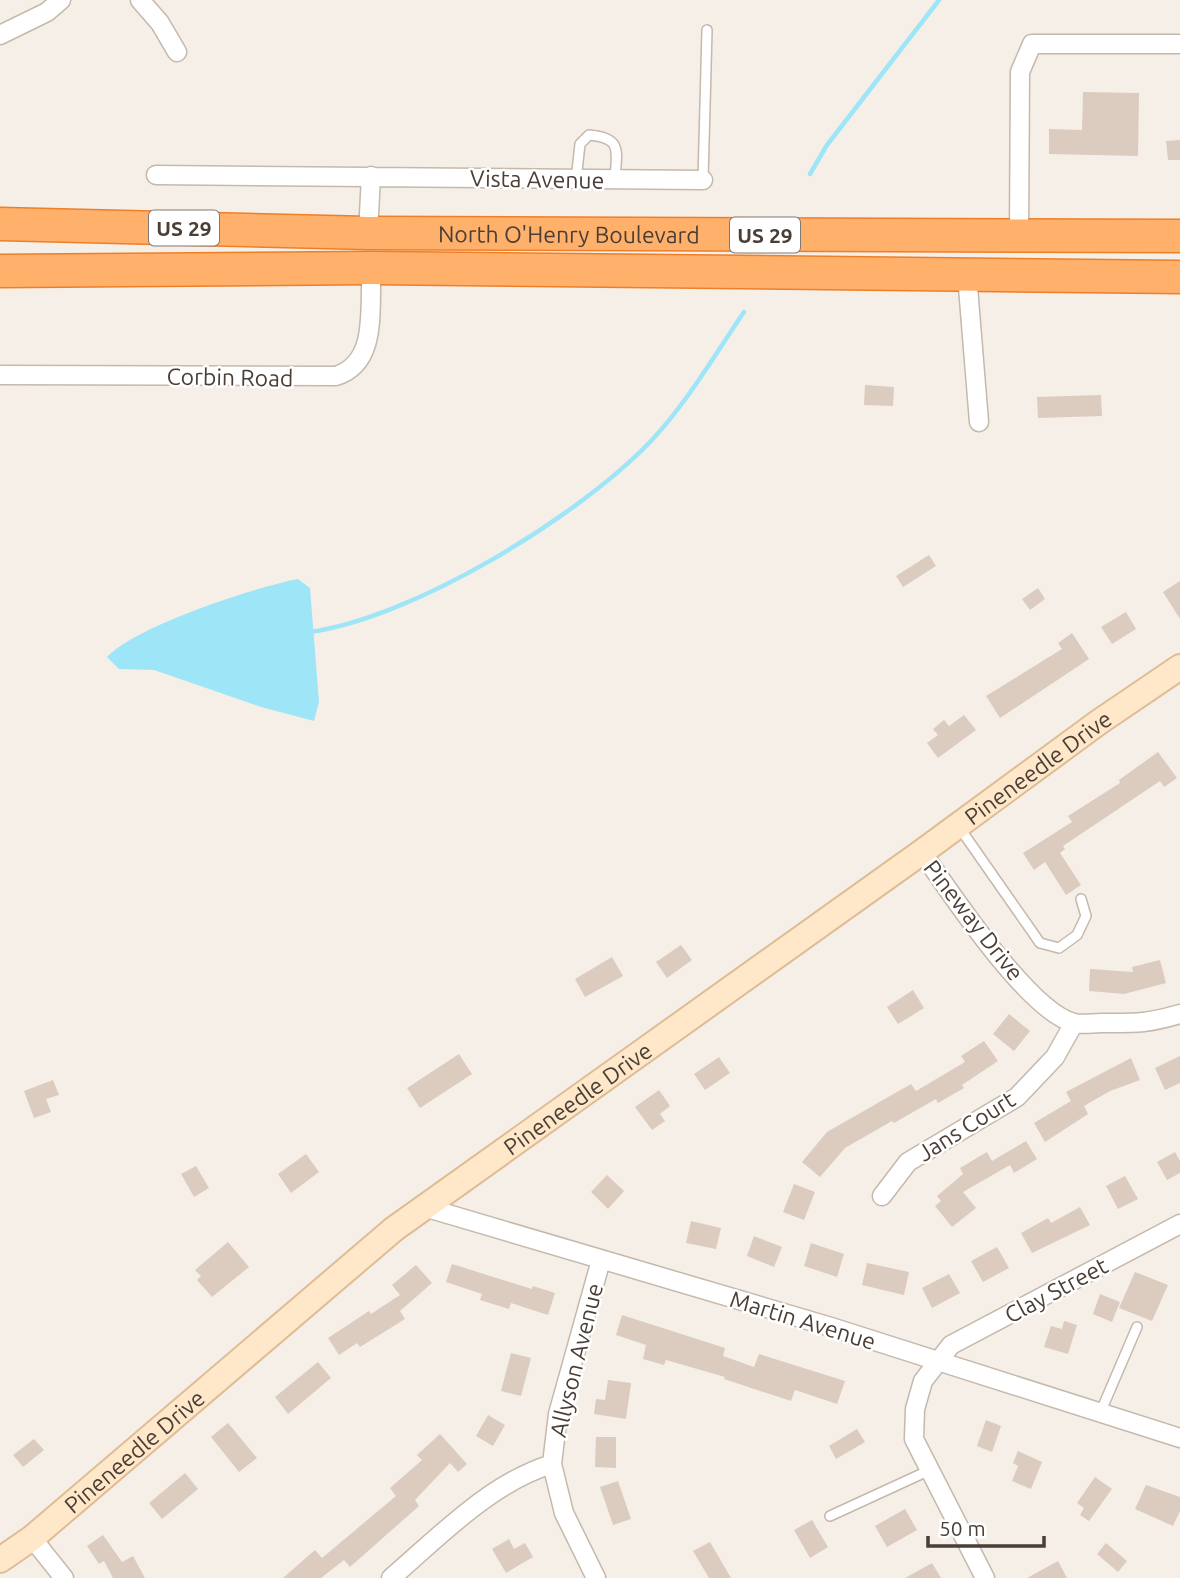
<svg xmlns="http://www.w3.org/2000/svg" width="1180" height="1578" font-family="Ubuntu,sans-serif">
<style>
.water{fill:#9fe5f8}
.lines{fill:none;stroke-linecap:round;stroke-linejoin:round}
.stream{stroke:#9fe5f8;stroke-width:4.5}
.building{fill:#dccbbf}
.lane-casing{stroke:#c5b8ac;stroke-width:12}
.street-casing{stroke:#c5b8ac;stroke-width:21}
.secondary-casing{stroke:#debc95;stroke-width:28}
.highway-casing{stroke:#ee7f29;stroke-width:35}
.lane{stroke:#fff;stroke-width:9}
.street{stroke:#fff;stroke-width:18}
.secondary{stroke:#ffe7c9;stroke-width:24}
.highway{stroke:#ffb06a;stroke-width:32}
.labels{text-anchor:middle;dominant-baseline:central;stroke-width:5;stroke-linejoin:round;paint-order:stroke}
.shield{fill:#fff;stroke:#807872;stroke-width:2}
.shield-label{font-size:21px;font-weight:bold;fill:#4a3e36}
.street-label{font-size:23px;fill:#4a3e36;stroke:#fff}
</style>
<rect width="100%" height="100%" fill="#f6efe8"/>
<!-- water -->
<path class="water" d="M298,579L310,588L319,702L314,721L261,707L154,670L119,669L107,657C136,626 255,587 298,579Z"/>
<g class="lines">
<!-- stream -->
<path class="stream" d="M810,174L827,145L939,0
M310,632C413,618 578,517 650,442C687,403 714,356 744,312"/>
</g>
<!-- building -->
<path class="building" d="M1083,92L1139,93L1138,156L1049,154V129L1082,130Z
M1180,140V160H1168L1166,141Z
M865,385L894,387L893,406L864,405Z
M1101,395L1102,416L1038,418L1037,397Z
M929,555L936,566L903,587L896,576Z
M1180,581V619L1163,592Z
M1038,588L1045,599L1030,610L1022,599Z
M1126,612L1136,629L1112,644L1101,627Z
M1072,633L1089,659L1000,718L986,696L1062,649L1058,643Z
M964,715L976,730L938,758L927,743L938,735L933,729L944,720L949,726Z
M1158,752L1177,778L1164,787L1160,781L1063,846L1065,849L1060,853L1081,885L1066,895L1045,862L1034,870L1023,853L1072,822L1068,816L1120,783L1119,780Z
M681,945L692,960L667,978L656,962Z
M612,957L623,976L585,997L575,979Z
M1160,960L1166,983L1124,994L1089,991L1090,969L1133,972L1132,967Z
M913,990L924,1008L898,1024L887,1007Z
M1009,1014L1030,1031L1014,1051L993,1034Z
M984,1041L998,1061L962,1085L964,1088L938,1103L936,1099L894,1123L892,1121L845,1148L820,1177L802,1162L827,1132L911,1084L916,1091L965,1062L961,1056Z
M459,1054L472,1074L420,1108L407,1088Z
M1180,1056V1083L1165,1090L1155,1068Z
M719,1057L730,1073L705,1090L694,1074Z
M1131,1058L1140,1080L1110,1091L1084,1106L1088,1114L1045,1142L1034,1123L1071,1101L1066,1092Z
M53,1080L59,1095L46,1099L51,1112L34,1118L24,1091Z
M659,1090L670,1106L660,1114L665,1121L652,1130L635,1107Z
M1026,1141L1037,1159L1014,1173L1010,1165L963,1192L976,1208L952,1227L935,1206L941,1201L937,1196L963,1174L960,1168L987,1152L992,1161Z
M1175,1152L1180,1161V1173L1167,1180L1157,1162Z
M306,1154L319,1172L291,1193L278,1174Z
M196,1166L209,1188L194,1197L181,1174Z
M607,1175L624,1191L608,1209L591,1192Z
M1125,1176L1138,1199L1118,1209L1106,1186Z
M794,1184L815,1192L804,1220L783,1212Z
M1080,1207L1090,1225L1032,1253L1021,1233L1048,1218L1051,1223Z
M691,1221L721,1228L716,1249L686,1243Z
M754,1236L782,1247L774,1267L747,1256Z
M228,1242L249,1267L212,1297L197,1280L201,1276L195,1270Z
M811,1243L844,1254L837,1277L804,1266Z
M997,1247L1009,1268L983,1282L971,1261Z
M867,1263L909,1272L904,1295L862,1285Z
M452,1264L532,1289L533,1286L555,1293L548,1315L511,1303L509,1309L480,1300L482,1294L446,1282Z
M416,1265L432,1283L400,1311L405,1319L360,1347L357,1343L339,1355L328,1338L369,1311L371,1314L400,1295L392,1285Z
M1135,1272L1168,1285L1152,1321L1119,1308Z
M949,1274L960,1293L932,1308L922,1288Z
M1100,1294L1120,1302L1112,1322L1093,1314Z
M622,1315L725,1348L723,1356L754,1367L759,1354L845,1381L837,1404L795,1390L791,1401L724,1379L725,1377L666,1360L664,1365L643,1359L646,1345L616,1335Z
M1064,1321L1077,1325L1068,1354L1044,1347L1051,1326L1062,1329Z
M511,1353L531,1358L521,1396L501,1391Z
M318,1362L331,1378L288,1414L275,1397Z
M608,1380L631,1383L626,1419L594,1414L596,1399L605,1400Z
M488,1415L505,1425L493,1446L476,1436Z
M986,1420L1001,1426L992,1452L977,1446Z
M228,1423L257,1458L239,1472L211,1437Z
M857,1429L865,1442L836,1459L829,1446Z
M440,1434L467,1464L458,1472L450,1463L415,1500L419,1506L350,1567L344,1560L321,1578H283L315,1550L322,1558L396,1496L390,1488L422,1460L417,1455Z
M596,1437H616V1468L595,1467Z
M34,1439L44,1450L23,1467L13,1455Z
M1018,1451L1042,1462L1031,1489L1012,1481L1018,1466L1013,1463Z
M185,1473L198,1489L162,1519L149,1503Z
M1095,1477L1112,1489L1089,1521L1080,1515L1084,1508L1077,1503Z
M618,1481L631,1519L613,1525L600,1487Z
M1146,1485L1180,1497V1511L1173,1526L1135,1509Z
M905,1509L917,1530L887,1547L875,1526Z
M812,1520L828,1547L810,1558L794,1530Z
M103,1535L122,1562L133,1556L145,1578H113L104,1561L99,1564L87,1546Z
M509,1539L514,1549L525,1543L533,1557L506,1573L492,1549Z
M710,1542L731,1578H709L693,1551Z
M1106,1543L1127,1561L1118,1572L1097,1554Z
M1058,1561L1067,1578H1027Z
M932,1563L941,1578H905Z"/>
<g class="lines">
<!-- lane casing -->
<g class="lane-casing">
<path id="lane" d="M576,180L580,144L589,135C624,138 616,152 615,181
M703,180L707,30
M959,827L1040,943L1059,948L1077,935L1086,916L1081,899
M1101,1411L1137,1327
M830,1516L930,1470"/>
</g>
<!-- street casing -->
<g class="street-casing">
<path id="street" d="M140,0L160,23L177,52
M0,35L47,12L61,0
M156,175L703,180
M368,233L371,176
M1019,234L1020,72L1032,44H1180
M967,275L979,422
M0,375L336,376C380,362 368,305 372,268
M922,852C949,891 1029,1012 1074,1023C1082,1025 1093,1023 1101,1023C1135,1023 1146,1024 1180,1014
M882,1196L908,1162L1017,1097L1055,1057L1074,1023
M424,1207L831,1327L1180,1438
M32,1538L64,1578
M391,1578C440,1536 490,1483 552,1464
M596,1578L564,1513L552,1464L558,1414L601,1260
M985,1578L914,1439L915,1409L923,1381L951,1345L1180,1224"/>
</g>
<!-- secondary casing -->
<g class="secondary-casing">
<g id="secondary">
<path id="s1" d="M0,1560L32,1538L394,1229L922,852L1099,722L1180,667"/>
</g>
</g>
<!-- highway casing -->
<g class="highway-casing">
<g id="highway">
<path id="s2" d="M0,224L368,233L1180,236"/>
<path d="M0,271L372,268L1180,277"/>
</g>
</g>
<!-- lane -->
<use href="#lane" class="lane"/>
<!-- street -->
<use href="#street" class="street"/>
<!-- secondary -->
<use href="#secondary" class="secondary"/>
<!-- highway -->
<use href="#highway" class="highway"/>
</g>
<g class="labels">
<!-- shield labels -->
<g class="shield">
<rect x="149" y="210.5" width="70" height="35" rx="5"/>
<rect x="730" y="217.5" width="70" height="35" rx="5"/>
</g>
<g class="shield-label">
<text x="184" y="228">US 29</text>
<text x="765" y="235">US 29</text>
</g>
<!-- street labels -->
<g class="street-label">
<text transform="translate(537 179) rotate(1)">Vista Avenue</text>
<text stroke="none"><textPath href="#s2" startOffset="569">North O'Henry Boulevard</textPath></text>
<text transform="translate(230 377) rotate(1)">Corbin Road</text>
<text stroke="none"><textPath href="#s1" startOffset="1307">Pineneedle Drive</textPath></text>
<text transform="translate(974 920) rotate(52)">Pineway Drive</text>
<text stroke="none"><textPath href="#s1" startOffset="740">Pineneedle Drive</textPath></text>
<text transform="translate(966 1126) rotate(-32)">Jans Court</text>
<text transform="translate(1056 1290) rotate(-28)">Clay Street</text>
<text transform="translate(803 1320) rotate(17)">Martin Avenue</text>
<text transform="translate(576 1360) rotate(-76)">Allyson Avenue</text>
<text stroke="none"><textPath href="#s1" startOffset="173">Pineneedle Drive</textPath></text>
</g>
</g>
<!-- scale -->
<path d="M928 1536v10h116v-10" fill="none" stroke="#4a3e36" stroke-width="3.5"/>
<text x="939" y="1536" font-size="21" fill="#4a3e36" stroke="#ffffff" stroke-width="5" paint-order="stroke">50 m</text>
</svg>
